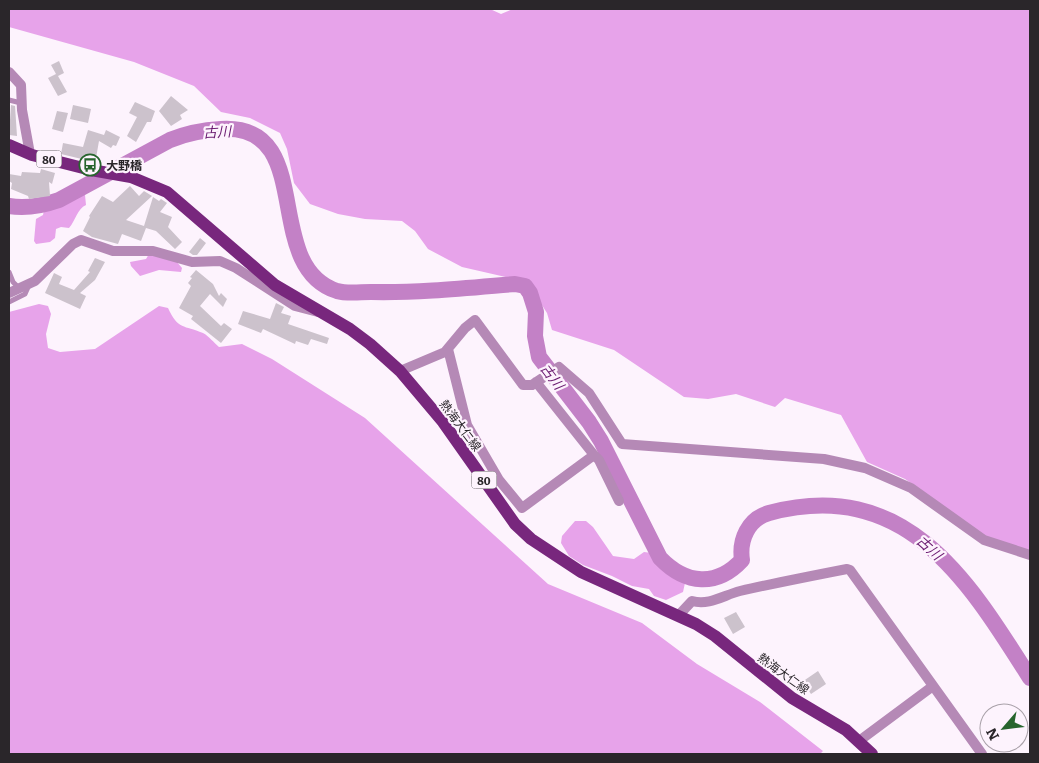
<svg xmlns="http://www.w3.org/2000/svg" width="1039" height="763" font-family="Literata,'Noto Sans JP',serif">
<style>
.forest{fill:#e7a3ea}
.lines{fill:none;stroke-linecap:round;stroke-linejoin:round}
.river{stroke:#c381c6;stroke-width:16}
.building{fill:#ccc2cc}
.service{stroke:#b589b6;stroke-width:5}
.minor{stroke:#b589b6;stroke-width:10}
.primary{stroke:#78277d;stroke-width:12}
.labels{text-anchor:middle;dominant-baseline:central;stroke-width:4.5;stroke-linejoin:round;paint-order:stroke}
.shield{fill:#fdf3fd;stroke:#696469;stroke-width:1}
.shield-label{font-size:11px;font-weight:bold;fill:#2a262a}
.poi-label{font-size:12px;font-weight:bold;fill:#2a262a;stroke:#fdf3fd;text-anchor:start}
.street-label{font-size:12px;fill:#2a262a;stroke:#fdf3fd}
.water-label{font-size:14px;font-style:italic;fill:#6a1a70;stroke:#fdf3fd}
</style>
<rect width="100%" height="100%" fill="#fdf3fd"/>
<!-- forest -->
<path class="forest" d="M9,9H490L501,14L513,9H1030V553L990,540L905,479L867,462L841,415L785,398L775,407L736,394L708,399L684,397L614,350L552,330L547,313L527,282L462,267L428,249L415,231L402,221L365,219L338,214L310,204L294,183L287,149L280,133L250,118L221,112L194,86L134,62L9,27Z
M81,193L85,195L86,205C77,209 76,220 69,228L61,227L56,229L55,238L50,242L36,244L34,241L36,219L43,215L44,210Z
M149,254L177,262L182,268L181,272L159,270L140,276L131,266L130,262L146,259Z
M39,304L48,306L51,314L46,334L48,348L60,352L95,349L159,306L168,308C178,330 184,325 203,333C209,336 214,343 219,347L242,344L272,359L365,418L548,584L642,623L697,664L760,702L823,751L820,754H9V312Z
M575,521H586L593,527L613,556L634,559L644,552L652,553L664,568L679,577L685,583L683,592L666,600L654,596L649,589L632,586L612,576L583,565L569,556L561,543L562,536Z"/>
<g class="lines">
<!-- river -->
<path class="river" d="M9,206C27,209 42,206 59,200L170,140C187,133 203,130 221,129C318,123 260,266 337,291C347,294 360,292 371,292C419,293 467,288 515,284L525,286L530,293L536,312L535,336L539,357L589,422L601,441L660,558C686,585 717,587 742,560C739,540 748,519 769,513C905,477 967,578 1030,678"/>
</g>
<!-- building -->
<path class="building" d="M59,61L64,73L58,76L67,92L58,96L48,78L56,74L51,65Z
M171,96L188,110L180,115L182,119L171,126L159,111Z
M135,102L155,111L151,122H147L136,142L127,136L137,117L129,113Z
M11,105L15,106L17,136L9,135Z
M73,105L91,109L88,123L70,119Z
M57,111L68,113L63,132L52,129Z
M88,130L104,135L106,130L120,137L116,146L113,145L111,148L99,141L96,158L91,157L90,161L61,154L63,143L83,147Z
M41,169L55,173L52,184L49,182L50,196L29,199L28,196L11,189L12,183L9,181V174L21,176L22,172L40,173Z
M130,186L139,196L144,191L152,196L126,220L144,226L153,197L159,201L161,199L167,203L160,212L172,217L168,227L182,242L175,249L156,231L146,228L141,241L122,234L118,244L92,237L83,231L90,217L89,216L102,196L113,202Z
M200,238L206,243L197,255H193L189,252Z
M95,258L105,262L95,280L80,293L86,296L80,309L45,293L54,273L62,277L59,284L74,290L90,272L88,271Z
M196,270L213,284L219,296L221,293L227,299L223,307L210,294L200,306L221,326L224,323L232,329L221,343L191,319L193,316L179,308L191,286L188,283L192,278L190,277Z
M276,303L284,307L281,313L291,316L288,324L329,338L327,344L311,339L308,345L296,341L295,344L263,329L261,333L238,324L243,311L270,319Z
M736,612L745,627L733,634L724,618Z
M818,671L826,684L811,694L809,691L806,694L799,684Z"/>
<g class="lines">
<!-- service -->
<path class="service" d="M9,100L21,103
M9,272L13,282L20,289
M9,302L25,294L29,285"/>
<!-- minor -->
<path class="minor" d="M9,72L21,85L22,110L30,154
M9,293L35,281L73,244L81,240L113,251H153L192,262L220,261L236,268L295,306L318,312
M448,349L467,425L499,480L522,508L594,455L536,382
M400,371L445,352L465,328L475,320L523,385H532L559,367L589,393L622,444L824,459L865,468L911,488L984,540L1030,555
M594,455L599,460L619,501
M678,616L692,601C709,606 724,595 740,591C775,583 811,576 847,569L850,570L982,754
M859,741L933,686"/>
<!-- primary -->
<path class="primary" d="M9,145L32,155L91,170L131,177L167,192L275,285L350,329L370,344L400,371L443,422L515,524L531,539L581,572L696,624L715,636L792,698L846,730L872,754"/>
</g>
<!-- icons -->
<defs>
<g id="bus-ring" transform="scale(1.125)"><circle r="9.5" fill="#fdf3fd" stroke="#27652d" stroke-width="1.5"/><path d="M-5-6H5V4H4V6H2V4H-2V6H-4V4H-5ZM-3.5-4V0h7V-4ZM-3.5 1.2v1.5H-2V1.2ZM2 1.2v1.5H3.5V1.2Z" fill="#27652d"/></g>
</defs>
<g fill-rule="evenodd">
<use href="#bus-ring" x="90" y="165"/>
</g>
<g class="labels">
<!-- shield labels -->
<g class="shield">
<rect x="36.5" y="150.5" width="25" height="17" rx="4"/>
<rect x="471.5" y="471.5" width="25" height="17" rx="4"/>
</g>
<g class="shield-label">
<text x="49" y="159">80</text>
<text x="484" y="480">80</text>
</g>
<!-- poi labels -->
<g class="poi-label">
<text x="106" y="165">大野橋</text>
</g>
<!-- street labels -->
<g class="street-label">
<text transform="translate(461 425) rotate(53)">熱海大仁線</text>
<text transform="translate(784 673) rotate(36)">熱海大仁線</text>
</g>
<!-- water labels -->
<g class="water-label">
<text transform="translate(217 131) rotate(-3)">古川</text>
<text transform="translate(553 376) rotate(53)">古川</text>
<text transform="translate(930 547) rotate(42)">古川</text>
</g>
</g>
<!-- border -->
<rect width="1039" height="763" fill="none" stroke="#2a262a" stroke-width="20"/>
<!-- north arrow -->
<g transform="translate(1004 728) rotate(242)"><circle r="24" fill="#fdf3fd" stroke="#a9a1a9"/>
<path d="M0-4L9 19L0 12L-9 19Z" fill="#27652d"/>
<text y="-8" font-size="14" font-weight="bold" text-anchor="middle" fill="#2a262a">N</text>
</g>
</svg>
